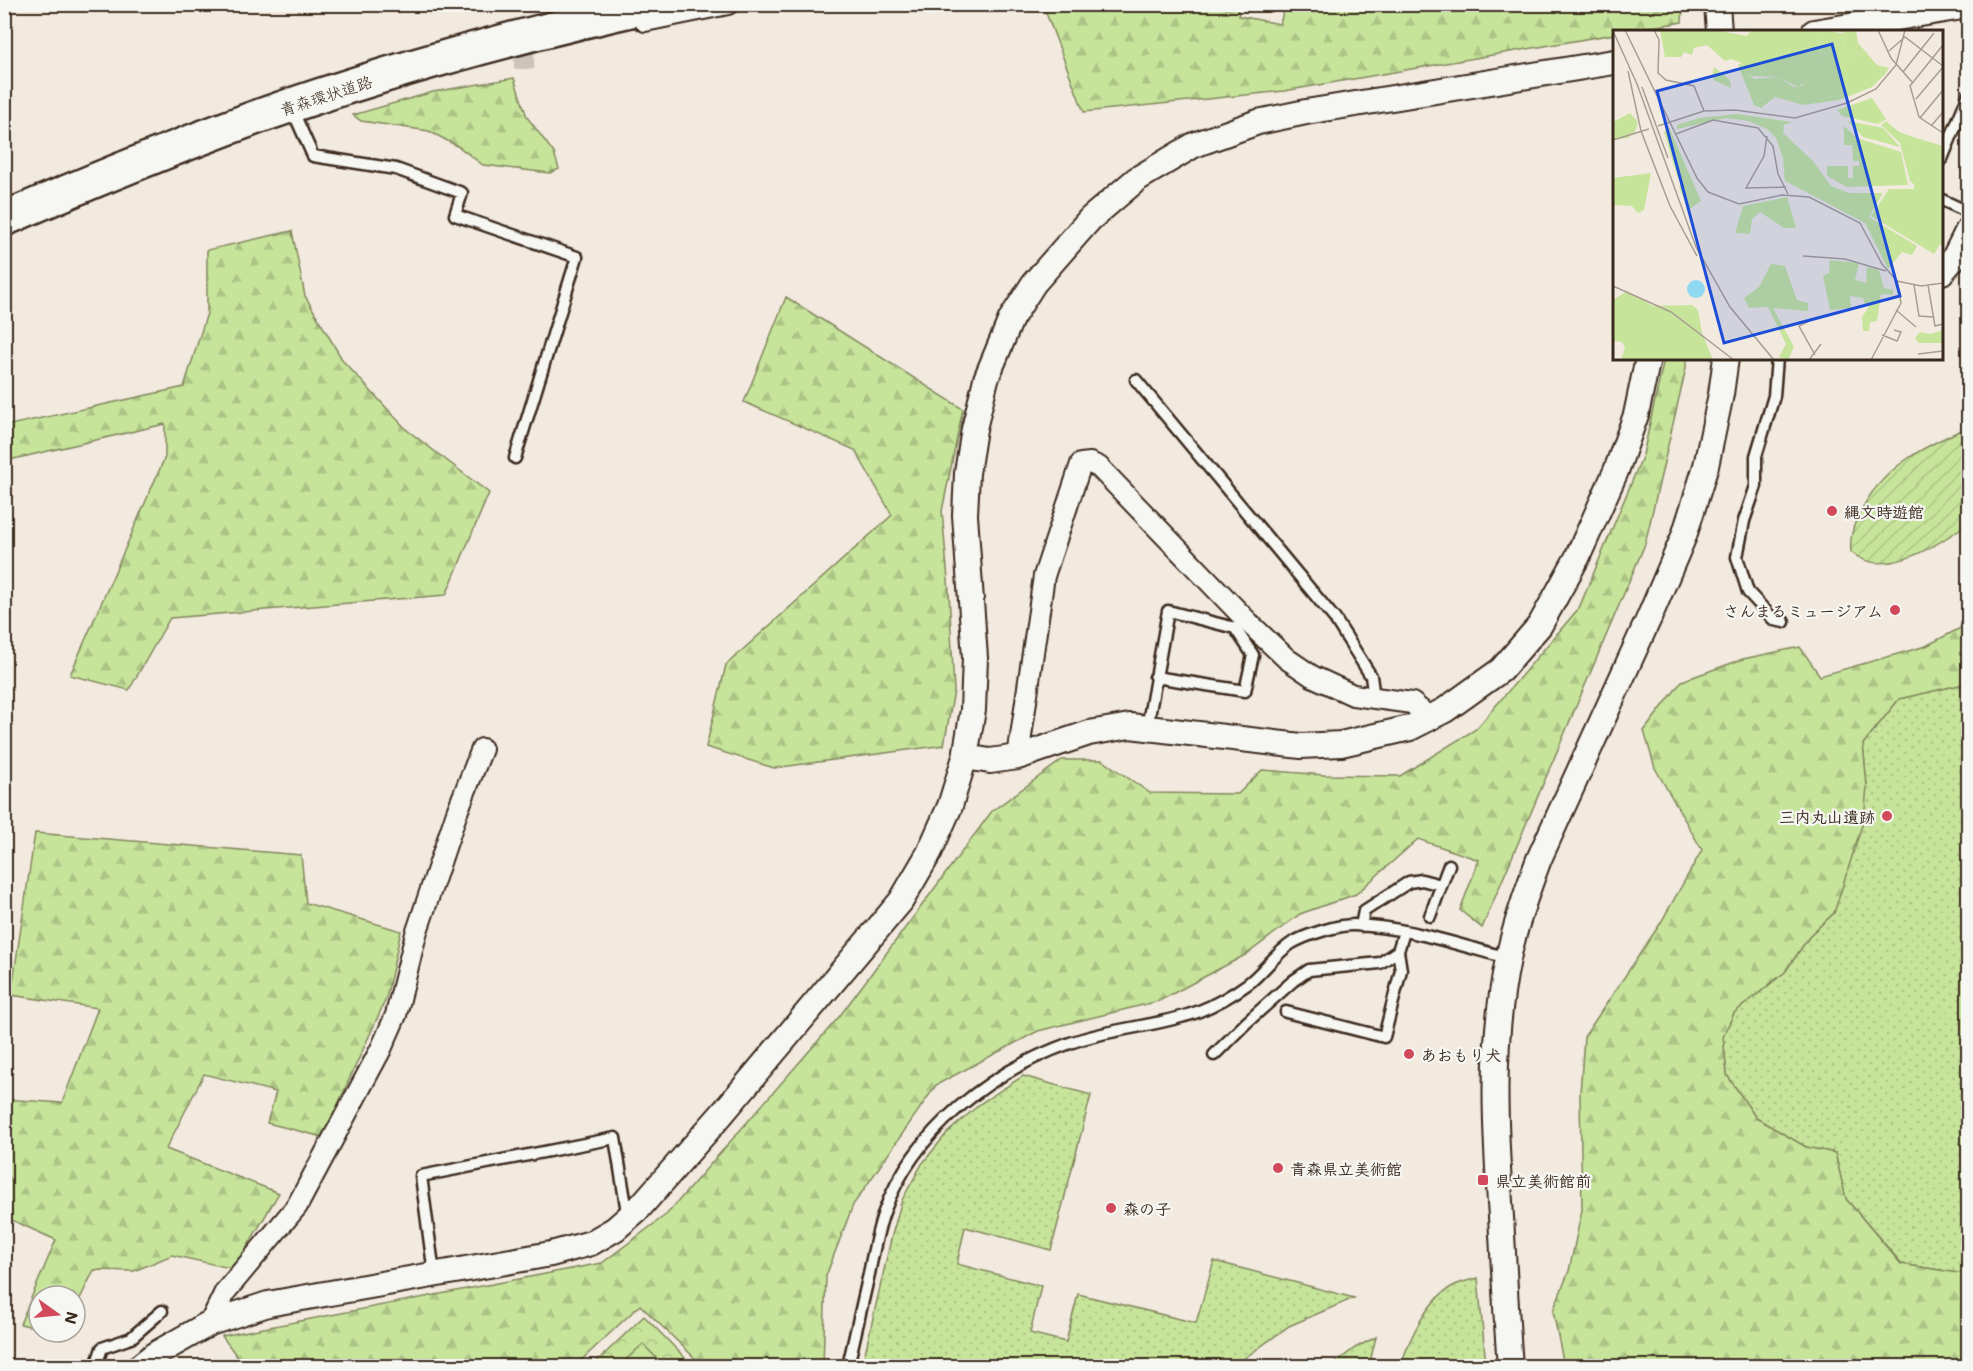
<svg xmlns="http://www.w3.org/2000/svg" width="1973" height="1371" font-family="Mali,'Klee One',sans-serif">
<style>
.grass{fill:url(#grass-dots);stroke:#81875c;stroke-width:1.5}
.forest{fill:url(#forest-firs);stroke:#81875c;stroke-width:1.5}
.park{fill:url(#park-crowns);stroke:#81875c;stroke-width:1.5}
.garden{fill:url(#garden-furrows);stroke:#81875c;stroke-width:1.5}
.pitch{fill:#c7e49b;stroke:#81875c;stroke-width:1.5}
.lines{fill:none;stroke-linecap:round;stroke-linejoin:round}
.minor-tunnel{stroke:#cdc3b8;stroke-width:20;stroke-dasharray:20 10;stroke-linecap:butt}
.service-casing{stroke:#3b2a1e;stroke-width:15}
.minor-casing{stroke:#3b2a1e;stroke-width:24}
.tertiary-casing{stroke:#3b2a1e;stroke-width:28}
.trunk-casing{stroke:#3b2a1e;stroke-width:38}
.service{stroke:#f6f6f2;stroke-width:10}
.minor{stroke:#f6f6f2;stroke-width:20}
.tertiary{stroke:#f6f6f2;stroke-width:24}
.trunk{stroke:#f6f6f2;stroke-width:33}
.poi-dot{fill:#d1495b;stroke:#f6f6f2;stroke-width:2}
.labels{text-anchor:middle;dominant-baseline:central;stroke-width:4.5;stroke-linejoin:round;paint-order:stroke}
.street-label{font-size:16px;fill:#3b2a1e;stroke:#f6f6f2}
.poi-label{font-size:16px;font-weight:bold;fill:#3b2a1e;stroke:#f6f6f2;text-anchor:start}
.inset-road{fill:none;stroke:#a99d92;stroke-width:1.5}
.view{fill:#1d4ed8;fill-opacity:0.15;stroke:#1d4ed8;stroke-width:3}
.inset-edge{fill:none;stroke:#3b2a1e;stroke-width:3}
</style>
<defs>
<pattern id="grass-dots" width="8" height="8" patternUnits="userSpaceOnUse" patternTransform="scale(1.5)"><rect width="8" height="8" fill="#c7e49b"/><path d="M2 2h.1M6 6h.1" fill="none" stroke="#acc485" stroke-width="1.8" stroke-linecap="round"/></pattern>
<pattern id="forest-firs" width="22" height="20" patternUnits="userSpaceOnUse" patternTransform="scale(1.5)"><rect width="22" height="20" fill="#c7e49b"/><path d="M5 1l3.5 6h-7zM16 11l3.5 6h-7z" fill="#acc485"/></pattern>
<pattern id="park-crowns" width="20" height="18" patternUnits="userSpaceOnUse" patternTransform="scale(1.5)"><rect width="20" height="18" fill="#c7e49b"/><path d="M2 6a3 3 0 1 1 6 0M12 15a3 3 0 1 1 6 0" fill="none" stroke="#acc485"/></pattern>
<pattern id="garden-furrows" width="10" height="10" patternUnits="userSpaceOnUse" patternTransform="scale(1.5)"><rect width="10" height="10" fill="#c7e49b"/><path d="M-1 1l2-2M0 10L10 0M9 11l2-2" fill="none" stroke="#acc485"/></pattern>
</defs>
<rect width="100%" height="100%" fill="#f2e9df"/>
<filter id="ink" filterUnits="userSpaceOnUse"><feTurbulence type="fractalNoise" baseFrequency=".0167" numOctaves="2"/><feDisplacementMap in="SourceGraphic" scale="12" xChannelSelector="R" yChannelSelector="G"/><feConvolveMatrix kernelMatrix="1 2 1 2 8 2 1 2 1" color-interpolation-filters="sRGB"/></filter>
<g filter="url(#ink)">
<!-- grass -->
<path class="grass" d="M1968,683V1272L1958,1273L1902,1264L1846,1199L1835,1153L1806,1147L1756,1118L1727,1075L1723,1037L1734,1013L1785,972L1811,934L1834,913L1867,786L1863,744L1899,699Z
M1023,1076L1091,1095L1051,1250L965,1227L957,1264L1041,1286L1030,1333L1066,1342L1078,1294L1196,1323L1214,1261L1354,1298L1289,1326L1242,1360L1236,1366H862L892,1235L902,1200L922,1164L947,1133L981,1103Z
M1478,1278L1486,1366H1401C1409,1338 1428,1298 1455,1285C1462,1282 1471,1280 1478,1278Z
M1376,1337L1369,1366H1331L1355,1348Z"/>
<!-- forest -->
<path class="forest" d="M1043,5H1236L1239,16L1280,24L1285,5H1683L1682,22L1628,31L1614,32V34L1284,91L1084,112Z
M514,78L527,117L554,153L559,169L550,173L483,165L459,147L429,131L361,121L353,115L433,92Z
M292,231L305,296L343,361L407,430L489,493L446,595L170,618L129,690L70,675L165,457V424L5,461V426L184,387L207,313V250Z
M786,297L963,409L942,511L949,592L954,691L944,745L774,768L706,747L726,665L892,515L855,450L744,402Z
M1664,359H1686V368L1645,544L1482,928L1460,910L1479,860L1418,839L1356,894L1300,914L1247,954L1159,1001L1038,1031L936,1085L853,1205L826,1276L823,1366H703L640,1305L575,1366H244L222,1336L602,1263L667,1214L839,1017L992,811L1062,760H1102L1150,793L1238,794L1262,770L1324,775L1400,776L1476,729L1579,608L1643,455Z
M1968,624V683L1899,699L1863,744L1867,786L1864,819L1834,913L1811,934L1785,972L1734,1013L1723,1037L1727,1075L1756,1118L1806,1147L1835,1153L1846,1199L1901,1264L1958,1273L1968,1272V1366H1564L1553,1311L1569,1271L1582,1210L1580,1094L1584,1037L1660,924L1702,850L1655,768L1644,731L1682,681L1743,659L1800,647L1820,676L1926,646Z
M35,833L301,855L306,903L401,931L386,999L323,1137L267,1123L276,1092L204,1074L166,1149L279,1193L234,1269L172,1255L134,1271L94,1270L75,1309V1296H39V1328L20,1324L56,1240L5,1217L4,1099L62,1103L98,1008L11,995Z"/>
<!-- park -->
<path class="park" d="M644,1316L693,1366H592Z"/>
<!-- garden -->
<path class="garden" d="M1966,428L1961,446L1968,449V523C1940,544 1884,581 1851,552C1849,534 1855,521 1864,505C1887,465 1925,446 1966,428Z"/>
<!-- pitch -->
<path class="pitch" d="M643,1344L664,1366H619Z"/>
<g class="lines">
<!-- minor-tunnel -->
<path class="minor-tunnel" d="M524,69L525,4"/>
<!-- service casing -->
<g class="service-casing">
<path id="service" d="M292,109L313,156L396,169L462,193L455,215L577,257L515,458
M1942,159L1968,96
M1942,200L1968,212
M1777,358L1774,396L1756,456V486L1744,521L1737,557L1748,592L1774,620L1784,622
M1136,380L1335,619L1371,676L1374,698
M1147,728L1168,611L1235,628L1253,655L1245,691L1155,677
M1430,916L1449,865
M1361,926L1364,911L1409,882L1422,880L1441,885
M1286,1012L1384,1037L1401,970L1398,951
M1214,1055L1246,1023L1293,981L1309,970L1380,963L1398,951L1404,932
M434,1274L421,1176L615,1138L628,1218
M96,1366L102,1348L131,1338L162,1311
M848,1366C855,1336 862,1305 869,1274C873,1253 877,1232 884,1212C914,1130 990,1072 1070,1043C1111,1028 1156,1027 1197,1012C1215,1005 1234,994 1249,983C1264,971 1276,953 1292,943C1306,935 1337,925 1353,925C1405,926 1458,945 1508,958"/>
</g>
<!-- minor casing -->
<g class="minor-casing">
<path id="minor" d="M645,21L728,4
M1018,757L1044,576L1081,464L1090,463L1099,467L1249,623L1287,659L1312,676L1353,695L1412,703L1430,718
M210,1323L225,1292L297,1206L381,1049L396,1015L416,934L457,812L482,749"/>
</g>
<!-- tertiary casing -->
<g class="tertiary-casing">
<path id="tertiary" d="M1717,4L1719,32
M1814,32L1968,6
M1942,272L1954,258L1968,230
M965,757L990,761L1018,757L1089,733L1130,726L1301,746L1341,744L1410,728L1445,710L1501,670L1540,625L1577,558L1616,471L1636,415L1648,358
M140,1366L154,1355L210,1323L268,1304L551,1254L591,1243L615,1229L639,1208L721,1115L901,901L929,853L950,806L965,757L973,710L975,658L965,515L967,473L974,429L986,379L1011,319L1034,283L1090,219L1137,179L1194,145L1258,122L1306,112L1614,62
M1510,1366C1506,1317 1504,1267 1501,1217C1495,1129 1490,1045 1508,959C1515,925 1527,891 1539,859L1649,618L1684,536L1706,466L1721,394L1726,358"/>
</g>
<!-- trunk casing -->
<g class="trunk-casing">
<path id="trunk" d="M4,219C87,183 172,148 257,117C387,71 522,34 658,4"/>
</g>
<!-- service -->
<use href="#service" class="service"/>
<!-- minor -->
<use href="#minor" class="minor"/>
<!-- tertiary -->
<use href="#tertiary" class="tertiary"/>
<!-- trunk -->
<use href="#trunk" class="trunk"/>
</g>
</g>
<!-- markers -->
<g class="poi-dot">
<circle cx="1832" cy="511" r="6"/>
<circle cx="1895" cy="610" r="6"/>
<circle cx="1887" cy="816" r="6"/>
<circle cx="1409" cy="1054" r="6"/>
<circle cx="1278" cy="1168" r="6"/>
<rect x="1477" y="1174" width="12" height="12" rx="3"/>
<circle cx="1111" cy="1208" r="6"/>
</g>
<g class="labels">
<!-- street labels -->
<g class="street-label">
<text transform="translate(326 95) rotate(-18)">青森環状道路</text>
</g>
<!-- poi labels -->
<g class="poi-label">
<text x="1844" y="511">縄文時遊館</text>
<text x="1883" y="610" text-anchor="end">さんまるミュージアム</text>
<text x="1875" y="816" text-anchor="end">三内丸山遺跡</text>
<text x="1421" y="1054">あおもり犬</text>
<text x="1290" y="1168">青森県立美術館</text>
<text x="1495" y="1180">県立美術館前</text>
<text x="1123" y="1208">森の子</text>
</g>
</g>
<!-- overview -->
<g transform="translate(1613 30)">
<rect width="330" height="330" fill="#f2e9df"/>
<path d="M102,0L134,6L138,0H212L205,13L208,27L194,50L185,57L165,47L136,46L129,33L118,29ZM259,68L273,89L265,94L229,86L224,80ZM235,91L270,98L287,117L250,107ZM273,91L286,102L303,108L302,155L297,151L287,113L268,95ZM231,96L244,108L288,122L295,155L234,157L214,146V136H235V148H240V136H246V131H240L239,115H231Z" fill="#c7e49b"/>
<path d="M47,0H102L117,19L118,29L112,31L94,15L81,18L79,25L71,22L68,27H52ZM212,0L232,4L229,28L252,21L264,35L276,38L273,43L259,57L226,70L190,75L162,67L148,78L141,75L125,35L129,33L136,46L142,49L165,47L181,57L189,56L196,39L208,27L205,13ZM17,83L25,92L22,102L15,108L0,110V92ZM124,84L179,92L171,95L170,103L200,131L218,156L236,163H270L256,187L304,216L299,225L289,222L275,239L252,193L172,151L170,128L163,108L154,99L135,91L113,88L64,99V95L86,88ZM56,97L88,171L75,180L66,157L70,149H65L51,102ZM38,143L31,180L25,183L19,176L0,175V148ZM174,167L183,198H171L147,182L139,189L137,204L122,203L130,176ZM217,230L246,233L242,250L253,253L254,237L266,240L271,258L280,260V265L268,264L264,291L257,292L256,301H250L249,287L257,275H252L250,268L237,266L238,278L217,280L210,246L216,243ZM158,234L172,236L184,270L195,273V281L160,278L181,317L175,330L166,327L173,314L155,277L136,278L131,268L146,257ZM14,261L40,276L79,275L85,280L89,303L100,330H8L12,318L9,312L0,311V270ZM330,300V313H306L302,308L307,302L318,304Z" fill="#c7e49b"/>
<path d="M225,0H243L245,13L252,21L229,28L232,4Z" fill="#c7e49b"/>
<path d="M303,108L330,116V217L327,214L321,224L258,186L276,159H301Z" fill="#c7e49b"/>
<path d="M101,37L117,50L118,58L102,51L99,47Z" fill="#c7e49b"/>
<path d="M330,154V193L312,179ZM274,165L314,191L301,211L261,185Z" fill="#c7e49b"/>
<path d="M74 259a9 9 0 1 1 18 0a9 9 0 1 1-18 0Z" fill="#91d9f3"/>
<path class="inset-road" d="M12,0L84,148L95,162L126,174L169,165L196,167L247,193L269,234L284,251L308,256L330,253M41,0L46,10L45,43L53,50L81,56L91,81L122,80L182,88L234,73L263,59L283,35L292,0M265,0L278,28L299,52M0,1L24,54L83,217L117,277L161,330M330,15L297,56L306,87L330,103M276,21L292,7L330,36M15,41L28,101L57,176L84,226M290,42L321,3M29,57L55,128M303,69L330,37M307,88L330,60M45,96L91,81M318,96L330,82M63,104L100,90L145,98L160,116L165,144L175,164M154,106L151,126L133,158L173,157M0,110L36,99M190,226L232,229L273,241M301,255L306,286L320,287M315,255L322,296L330,294M0,256L58,282L121,330M283,280L303,297M200,289L186,296L202,325M269,305L284,311L288,302L281,300M305,324L330,321M196,330L208,314M258,330L288,273L284,251"/>
<path class="view" d="M219,14L287,266L111,313L44,61Z"/>
<rect width="330" height="330" class="inset-edge"/>
</g>
<!-- margin -->
<rect width="1973" height="1371" fill="none" stroke="#f6f6f2" stroke-width="24"/>
<rect x="12" y="12" width="1949" height="1347" fill="none" stroke="#3b2a1e" stroke-width="2" filter="url(#ink)"/>
<!-- north arrow -->
<g transform="translate(57 1314) rotate(105)"><circle r="28" fill="#f6f6f2" stroke="#aba49d" stroke-width="1.5"/>
<path d="M0-4.5L10 22L0 15L-10 22Z" fill="#d1495b"/>
<text y="-9" font-size="16" font-weight="bold" text-anchor="middle" fill="#3b2a1e">N</text>
</g>
</svg>
